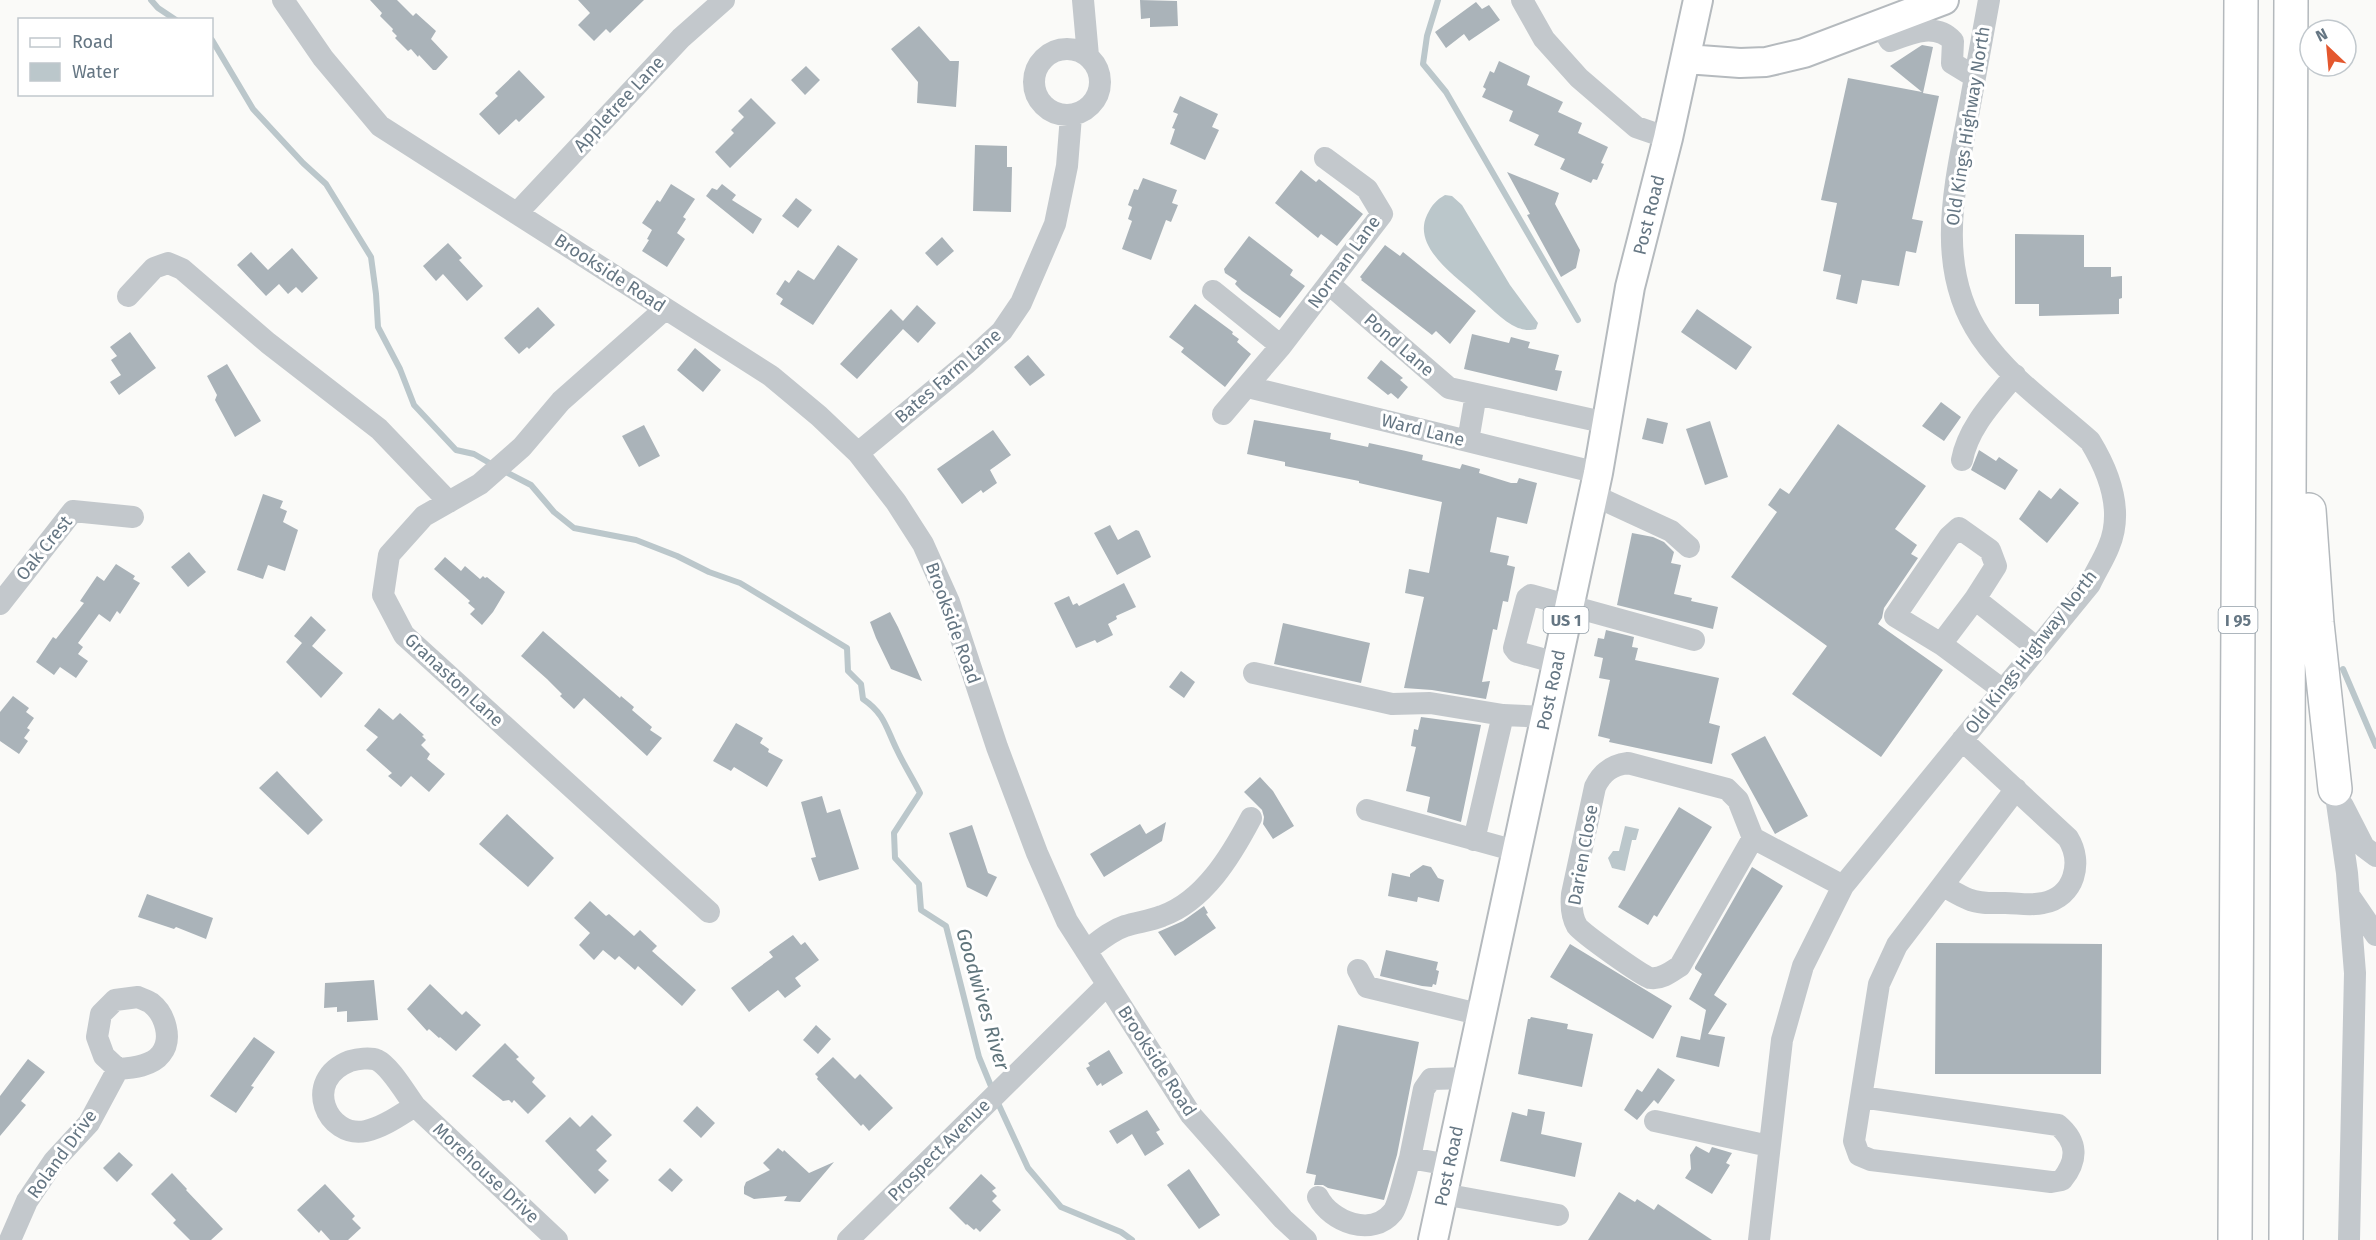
<svg xmlns="http://www.w3.org/2000/svg" width="2376" height="1240" font-family="'Fira Sans',sans-serif">
<style>
.water{fill:#bbc7cb}
.lines{fill:none;stroke-linecap:round;stroke-linejoin:round}
.stream{stroke:#bbc7cb;stroke-width:6}
.building{fill:#aab3b9}
.major-casing{stroke:#b5babe;stroke-width:32}
.highway-casing{stroke:#b4b9bd;stroke-width:36}
.minor{stroke:#c3c8cc;stroke-width:22}
.major{stroke:#fff;stroke-width:28}
.highway{stroke:#fff;stroke-width:33}
.labels{text-anchor:middle;dominant-baseline:central;stroke-width:6;stroke-linejoin:round;paint-order:stroke}
.shield{fill:#fff;stroke:#939fa8;stroke-width:1.5}
.shield-label{font-size:16px;font-weight:bold;fill:#657683}
.street-label{font-size:18px;fill:#657683;stroke:#fff}
.water-label{font-size:20px;font-style:italic;fill:#60757c;stroke:#fff}
</style>
<rect width="100%" height="100%" fill="#fafaf8"/>
<!-- water -->
<path class="water" d="M1445,195L1452,196L1462,205L1510,285L1538,323L1536,329C1529,331 1525,330 1518,328C1502,321 1487,304 1474,293C1454,275 1412,246 1427,215C1432,205 1436,200 1445,195Z
M1625,826L1639,829L1636,840H1632L1625,871L1612,868L1608,858L1613,851H1619Z"/>
<g class="lines">
<!-- stream -->
<path class="stream" d="M151,0L158,8L176,20
M1438,0L1427,36L1423,64L1446,92L1578,320
M212,40L253,109L303,163L326,184L371,257L376,294L378,327L400,369L414,405L456,450L474,454L493,465
M502,470L531,485L554,512L574,528L636,540L677,556L709,572L740,583L847,648L848,671L861,684L863,699C885,714 886,728 897,750C904,765 913,779 920,793L894,833L895,858L919,884L921,910L946,926L979,1057L993,1091
M2343,669L2376,746
M997,1101L1028,1168L1061,1207L1121,1232L1132,1240"/>
</g>
<!-- building -->
<path class="building" d="M370,0H397L413,16L416,13L436,31L431,39L448,57L436,70H433L419,55L418,57L411,49L408,51L395,38L397,36L392,31L393,29L380,16L382,13Z
M578,0H644L610,33L606,29L594,41L578,25L590,13Z
M1140,0L1177,1L1178,26L1150,27V18L1141,19Z
M1476,2L1482,9L1489,5L1500,20L1469,41L1464,34L1446,48L1435,32Z
M919,26L950,61H959L956,107L917,103L918,82L891,49Z
M1922,45L1933,47L1923,93L1939,96L1912,219L1923,221L1916,253L1906,251L1899,286L1862,280L1857,304L1836,299L1841,275L1823,271L1837,203L1821,200L1848,78L1922,92L1890,66Z
M1499,61L1530,76L1527,85L1563,102L1558,112L1582,123L1578,133L1608,147L1601,163L1604,164L1597,180L1593,179L1591,183L1560,169L1565,159L1534,145L1539,135L1509,121L1513,111L1482,97L1486,89L1483,87L1490,71L1494,73Z
M806,66L820,80L805,95L791,80Z
M519,70L545,97L519,122L516,119L499,135L479,114L498,96L495,93Z
M1180,96L1218,114L1212,127L1219,130L1205,160L1170,144L1175,129L1172,128L1178,114L1173,112Z
M751,98L776,123L730,168L715,152L734,133L731,130L744,117L738,111Z
M975,145L1007,146V167H1012L1011,212L973,211Z
M1301,170L1316,182L1319,179L1363,214L1337,246L1321,234L1318,238L1275,203Z
M1507,172L1559,193L1555,204L1580,250L1576,268L1561,277L1527,215L1530,214Z
M1143,178L1177,190L1172,203L1178,205L1171,222L1166,220L1151,260L1122,249L1132,221L1128,219L1132,207L1128,205L1134,189L1138,190Z
M671,184L695,199L683,217L686,219L677,233L685,239L667,267L642,251L649,240L647,239L652,230L642,223L657,200L660,202Z
M722,184L736,195L732,200L762,219L753,234L706,196L712,188L717,190Z
M796,198L812,210L798,228L782,216Z
M2015,234L2084,235V267H2111V277L2122,276V298L2119,299V314L2039,316V304H2015Z
M1249,236L1293,270L1290,275L1305,286L1280,318L1242,291L1235,284L1237,281L1225,273L1224,269Z
M942,237L954,251L937,266L925,253Z
M448,243L462,258L459,260L483,286L467,301L443,274L436,281L423,266Z
M838,245L858,259L813,325L780,304L783,299L776,294L785,280L789,283L798,270L814,280Z
M1385,245L1400,256L1403,252L1476,311L1450,344L1436,331L1432,335L1361,280L1362,279L1360,277Z
M292,248L318,278L302,293L296,287L288,294L279,284L266,296L237,265L251,252L268,270Z
M1195,304L1233,332L1232,334L1239,339L1237,342L1251,354L1225,387L1181,352L1184,348L1169,337Z
M917,305L936,323L918,343L903,329L857,379L840,364L891,309L903,321Z
M538,307L555,325L529,349L527,347L519,354L504,338Z
M1697,309L1752,347L1736,370L1681,332Z
M130,332L156,368L119,395L110,382L121,375L111,360L117,356L110,347Z
M1472,334L1509,343L1511,337L1530,342L1528,348L1559,355L1555,370L1562,371L1557,391L1464,369Z
M695,348L721,370L703,392L677,370Z
M1028,355L1045,375L1030,386L1014,367Z
M1381,360L1403,378L1400,380L1408,387L1398,399L1391,393L1388,395L1367,378Z
M227,364L261,421L235,437L215,400L217,395L207,376Z
M1941,402L1961,417L1944,441L1922,426Z
M1647,418L1668,423L1663,444L1642,439Z
M1254,420L1331,433L1330,439L1368,447L1369,443L1406,451L1423,455L1422,460L1460,469L1462,464L1480,469L1479,473L1511,483H1517L1519,478L1537,483L1527,524L1497,517L1490,552L1509,556L1507,565L1515,567L1508,602L1503,601L1497,630L1493,629L1482,682L1490,681L1486,699L1432,690L1404,688L1424,597L1405,593L1409,569L1429,573L1442,502L1359,483V481L1285,466V462L1247,454Z
M1710,421L1728,477L1705,485L1686,429Z
M1838,424L1926,486L1895,529L1917,545L1911,554L1918,558L1884,608L1882,618L1878,624L1943,670L1881,757L1792,694L1827,646L1731,577L1777,512L1768,505L1780,488L1789,494Z
M644,425L660,456L639,467L622,436Z
M993,430L1011,455L990,470L997,483L983,493L981,490L962,504L937,469Z
M1979,450L1996,461L1999,457L2018,470L2005,490L1971,470Z
M2060,488L2079,503L2047,543L2019,519L2039,490L2051,499Z
M263,494L283,501L280,508L287,511L283,522L298,530L285,571L268,565L263,579L237,570Z
M1110,525L1118,540L1136,530L1139,531L1151,557L1117,575L1094,533Z
M1632,533L1653,537L1664,542L1674,552L1671,563L1681,565L1674,594L1692,598L1691,601L1718,607L1713,629L1617,605Z
M189,552L206,572L188,587L171,567Z
M445,557L461,571L465,566L480,579L483,576L485,578L487,577L505,592L493,612L482,625L470,614L475,609L468,603L470,601L434,569Z
M116,564L135,576L133,579L140,583L120,614L117,611L110,622L99,614L78,643L83,647L78,654L88,661L76,678L60,667L54,675L36,662L53,637L56,639L84,603L80,601L97,576L104,581Z
M1124,583L1136,607L1116,616L1117,619L1108,624L1113,635L1097,643L1095,640L1076,648L1054,603L1069,596L1073,605L1077,603L1079,606Z
M890,612L898,627L922,681L891,669L876,638L870,622Z
M311,616L326,630L312,646L343,673L321,698L286,662L302,643L294,636Z
M1283,623L1370,643L1361,683L1274,664Z
M1606,630L1634,637L1632,647L1638,648L1635,660L1719,678L1709,723L1720,726L1712,764L1609,742L1610,739L1598,736L1610,680L1599,678L1603,658L1594,656L1598,638L1604,639Z
M543,631L620,698L621,696L634,707L632,710L652,727L650,730L662,738L647,756L584,698L574,709L560,696L562,694L547,679L521,656Z
M1181,671L1195,682L1184,698L1169,687Z
M13,696L29,708L26,712L34,718L27,728L30,730L24,738L28,741L19,754L0,741V712Z
M379,708L393,720L400,713L424,735L422,736L426,740L421,745L430,754L427,759L445,774L429,792L411,776L401,787L388,776L392,773L366,750L378,737L364,726Z
M1421,717L1481,725L1461,822L1427,812L1430,797L1406,791L1416,747L1411,746L1414,729L1418,730Z
M736,723L763,738L760,743L769,749L768,752L783,760L767,787L734,767L731,771L713,761Z
M1765,736L1808,816L1775,834L1731,754Z
M277,771L323,820L308,835L259,788Z
M1260,777L1273,791L1294,826L1273,839L1263,824L1264,817L1262,810L1244,792Z
M822,796L827,813L840,809L859,869L819,881L811,858L816,857L801,802Z
M1679,807L1712,827L1657,917L1654,915L1648,925L1618,907Z
M507,814L554,858L528,887L479,844Z
M1166,822L1162,841L1104,877L1090,854L1140,824L1146,834Z
M972,825L988,873L997,877L987,897L967,887L949,833Z
M1423,865L1431,867L1438,878L1444,880L1439,902L1418,897L1417,902L1388,896L1392,873L1410,877V874Z
M1752,867L1783,886L1714,995L1727,1004L1708,1034L1725,1037L1719,1067L1676,1057L1681,1036L1700,1040L1706,1010L1689,999L1702,974L1695,969V967Z
M147,894L213,918L206,939L176,927L174,929L138,917Z
M590,901L606,916L609,914L634,936L640,930L657,946L652,951L696,990L682,1006L638,966L635,970L619,956L615,960L603,950L594,960L579,945L590,933L574,918Z
M1204,906L1208,913L1206,914L1216,928L1175,956L1158,932L1183,921Z
M793,935L801,945L805,942L819,960L795,978L801,986L785,998L778,990L749,1012L731,988L773,957L769,952Z
M1936,943L2102,944L2101,1074H1935Z
M1570,944L1672,1006L1653,1039L1550,977Z
M1386,950L1438,962L1436,970L1439,971L1436,985L1433,984L1432,987L1422,986L1380,976Z
M374,980L378,1020L347,1022V1011L337,1012V1007L324,1008L325,983Z
M430,984L462,1015L466,1011L481,1025L456,1051L440,1037L439,1038L429,1029L427,1031L407,1009Z
M1531,1017L1568,1024L1567,1029L1593,1034L1582,1087L1518,1074L1528,1019H1530Z
M816,1025L831,1039L818,1054L803,1040Z
M1338,1025L1419,1042L1397,1155L1384,1200L1328,1188L1323,1185H1314L1316,1175L1306,1173Z
M254,1037L275,1052L251,1086L254,1087L236,1113L210,1096Z
M505,1043L519,1057L516,1059L535,1078L532,1082L546,1096L528,1114L514,1100L512,1103L509,1100L503,1101L472,1076Z
M1109,1050L1123,1073L1102,1086L1101,1083L1097,1086L1086,1068L1090,1066L1088,1063Z
M833,1057L855,1079L860,1074L893,1108L869,1131L863,1124L861,1126L817,1079L818,1077L815,1074Z
M28,1059L45,1072L21,1101L26,1105L0,1136V1096Z
M1658,1068L1675,1080L1658,1104L1654,1100L1637,1120L1624,1110L1637,1089L1642,1092Z
M697,1106L715,1123L701,1138L683,1121Z
M1528,1109L1545,1112L1541,1134L1582,1143L1575,1177L1500,1161L1512,1112L1527,1116Z
M1147,1110L1160,1130L1156,1132L1164,1144L1145,1156L1132,1134L1117,1144L1109,1131Z
M592,1115L612,1135L596,1150L607,1161L598,1170L609,1180L595,1194L545,1141L570,1117L580,1127Z
M1696,1146L1709,1153L1712,1147L1732,1153L1726,1163L1730,1165L1712,1194L1685,1178L1691,1169L1690,1155Z
M778,1148L783,1152L784,1150L809,1173L834,1162L800,1202L784,1201L787,1196L754,1199L744,1194V1187L746,1182L770,1170L763,1163Z
M119,1152L133,1165L117,1182L103,1168Z
M670,1168L683,1180L672,1192L658,1180Z
M1189,1169L1220,1215L1199,1229L1167,1185Z
M172,1173L187,1189L186,1190L223,1229L211,1240H190L173,1223L176,1220L151,1194Z
M981,1174L996,1188L992,1191L997,1196L992,1201L1001,1210L980,1232L976,1228L974,1230L967,1224L966,1225L949,1208Z
M325,1184L355,1216L352,1219L361,1228L348,1240H330L321,1230L319,1233L297,1210Z
M1619,1192L1635,1202L1637,1199L1654,1210L1658,1204L1712,1240H1588Z"/>
<g class="lines">
<!-- major casing -->
<g class="major-casing">
<path id="major" d="M1686,59L1740,63L1766,62L1804,53L1944,0
M1433,1240L1598,473L1630,287L1668,138L1698,0"/>
</g>
<!-- highway casing -->
<g class="highway-casing">
<path id="highway" d="M2309,510L2317,623L2335,789
M2235,1240L2241,0
M2286,1240L2291,0"/>
</g>
<!-- minor -->
<path class="minor" d="M283,0L323,58L380,126L771,376L819,416L858,453L896,502L923,544L949,602L997,747L1037,853L1067,921L1191,1115L1283,1219L1306,1240
M1083,0L1088,56
M1522,0L1544,39L1579,78L1636,127L1668,138
M1880,24L1890,41C1911,33 1936,22 1953,41L1952,63L1975,77
M1034 82a33 33 0 1 1 66 0a33 33 0 1 1-66 0Z
M518,212L681,38L724,0
M1329,284L1449,388L1607,423
M1213,291L1281,346
M128,296L154,268L168,263L182,269L268,343L379,429L449,502
M665,309L561,401L522,447L480,484L424,516L389,555L383,595L404,635L709,912
M1248,387L1598,473
M1223,414L1281,346L1382,214L1367,189L1325,158
M1468,441L1476,394
M858,453L967,363L1002,331L1021,303L1055,224L1067,166L1071,116
M1962,460C1968,427 1994,401 2015,375
M1593,495L1671,531L1689,547
M0,604L73,511L133,517
M1941,644L1895,616L1949,537L1959,528L1990,550L1996,566L1975,599
M1557,663L1517,652L1514,648L1527,598L1531,595L1694,640
M1254,673L1392,704L1430,703L1503,715L1545,717
M2003,690L1941,644L1975,599L2037,648
M2335,789L2347,873L2355,973L2349,1240
M2343,806L2364,847L2376,856
M1367,810L1516,851
M1753,838L1680,966C1671,972 1661,980 1650,978C1641,975 1583,934 1577,926C1571,916 1571,905 1572,894L1595,787C1602,772 1612,765 1628,763L1727,789L1738,800L1753,838L1843,886
M1474,840L1503,715
M1943,886C1951,890 1960,896 1968,899C1979,904 1993,903 2005,903C2017,903 2031,906 2043,903C2075,897 2083,862 2068,838L1962,740
M2350,897L2376,935
M1086,951C1098,942 1110,931 1125,926C1137,922 1150,921 1162,916C1204,901 1231,856 1251,818
M1358,970L1367,987L1482,1015
M138,997C142,999 148,1001 151,1003C165,1014 173,1039 161,1054C152,1066 133,1068 118,1069L104,1056L97,1037L101,1014L115,1000Z
M1861,1097L2058,1125C2078,1142 2078,1160 2062,1180L2051,1182L1871,1160L1859,1155L1854,1141L1879,984L1897,945L2016,789
M415,1106C406,1094 390,1066 377,1060C370,1057 357,1059 350,1061C301,1080 327,1139 366,1131C384,1127 400,1115 415,1106L557,1240
M1655,1121L1769,1146
M1410,1158L1424,1089L1431,1079L1469,1078
M1443,1194L1558,1215
M1318,1197C1331,1222 1372,1238 1393,1212C1399,1204 1406,1170 1410,1158L1449,1165
M10,1240L27,1201L54,1161L89,1123L118,1069
M848,1240L1107,985
M1759,1240L1782,1040L1803,966L1843,886L2090,584C2096,571 2104,559 2109,546C2124,510 2109,472 2090,441C2053,408 2009,378 1981,337C1936,271 1953,194 1967,121C1974,81 1982,40 1989,0"/>
<!-- major -->
<use href="#major" class="major"/>
<!-- highway -->
<use href="#highway" class="highway"/>
</g>
<g class="labels">
<!-- shield labels -->
<g class="shield">
<rect x="1543.5" y="607" width="45" height="26" rx="4.5"/>
<rect x="2218.5" y="607" width="39" height="26" rx="4.5"/>
</g>
<g class="shield-label">
<text x="1566" y="620">US 1</text>
<text x="2238" y="620">I 95</text>
</g>
<!-- street labels -->
<g class="street-label">
<text transform="translate(619 104) rotate(-47)">Appletree Lane</text>
<text transform="translate(1968 126) rotate(-81)">Old Kings Highway North</text>
<text transform="translate(1649 215) rotate(-76)">Post Road</text>
<text transform="translate(1344 262) rotate(-54)">Norman Lane</text>
<text transform="translate(610 273) rotate(33)">Brookside Road</text>
<text transform="translate(1399 345) rotate(41)">Pond Lane</text>
<text transform="translate(948 376) rotate(-41)">Bates Farm Lane</text>
<text transform="translate(1423 430) rotate(14)">Ward Lane</text>
<text transform="translate(44 548) rotate(-51)">Oak Crest</text>
<text transform="translate(953 623) rotate(70)">Brookside Road</text>
<text transform="translate(2031 652) rotate(-52)">Old Kings Highway North</text>
<text transform="translate(454 680) rotate(43)">Granaston Lane</text>
<text transform="translate(1551 690) rotate(-78)">Post Road</text>
<text transform="translate(1583 855) rotate(-80)">Darien Close</text>
<text transform="translate(1157 1061) rotate(57)">Brookside Road</text>
<text transform="translate(939 1150) rotate(-45)">Prospect Avenue</text>
<text transform="translate(62 1154) rotate(-54)">Roland Drive</text>
<text transform="translate(1449 1166) rotate(-78)">Post Road</text>
<text transform="translate(486 1173) rotate(43)">Morehouse Drive</text>
</g>
<!-- water labels -->
<g class="water-label">
<text transform="translate(983 999) rotate(74)">Goodwives River</text>
</g>
</g>
<!-- legend -->
<rect x="18" y="18" width="195" height="78" fill="#ffffff" stroke="#c1c8cd" stroke-width="1.5"/>
<rect x="30" y="38" width="30" height="9" fill="#ffffff" stroke="#c1c8cd" stroke-width="1.5"/>
<text x="72" y="48" font-size="18" fill="#657683">Road</text>
<rect x="30" y="63" width="30" height="18" fill="#bbc7cb" stroke="#c1c8cd" stroke-width="1.5"/>
<text x="72" y="78" font-size="18" fill="#657683">Water</text>
<!-- north arrow -->
<g transform="translate(2328 48) rotate(334)"><circle r="28" fill="#ffffff" stroke="#c1c8cd" stroke-width="1.5"/>
<path d="M0-4.5L10 22L0 15L-10 22Z" fill="#e4572e"/>
<text y="-9" font-size="16" font-weight="bold" text-anchor="middle" fill="#657683">N</text>
</g>
</svg>
